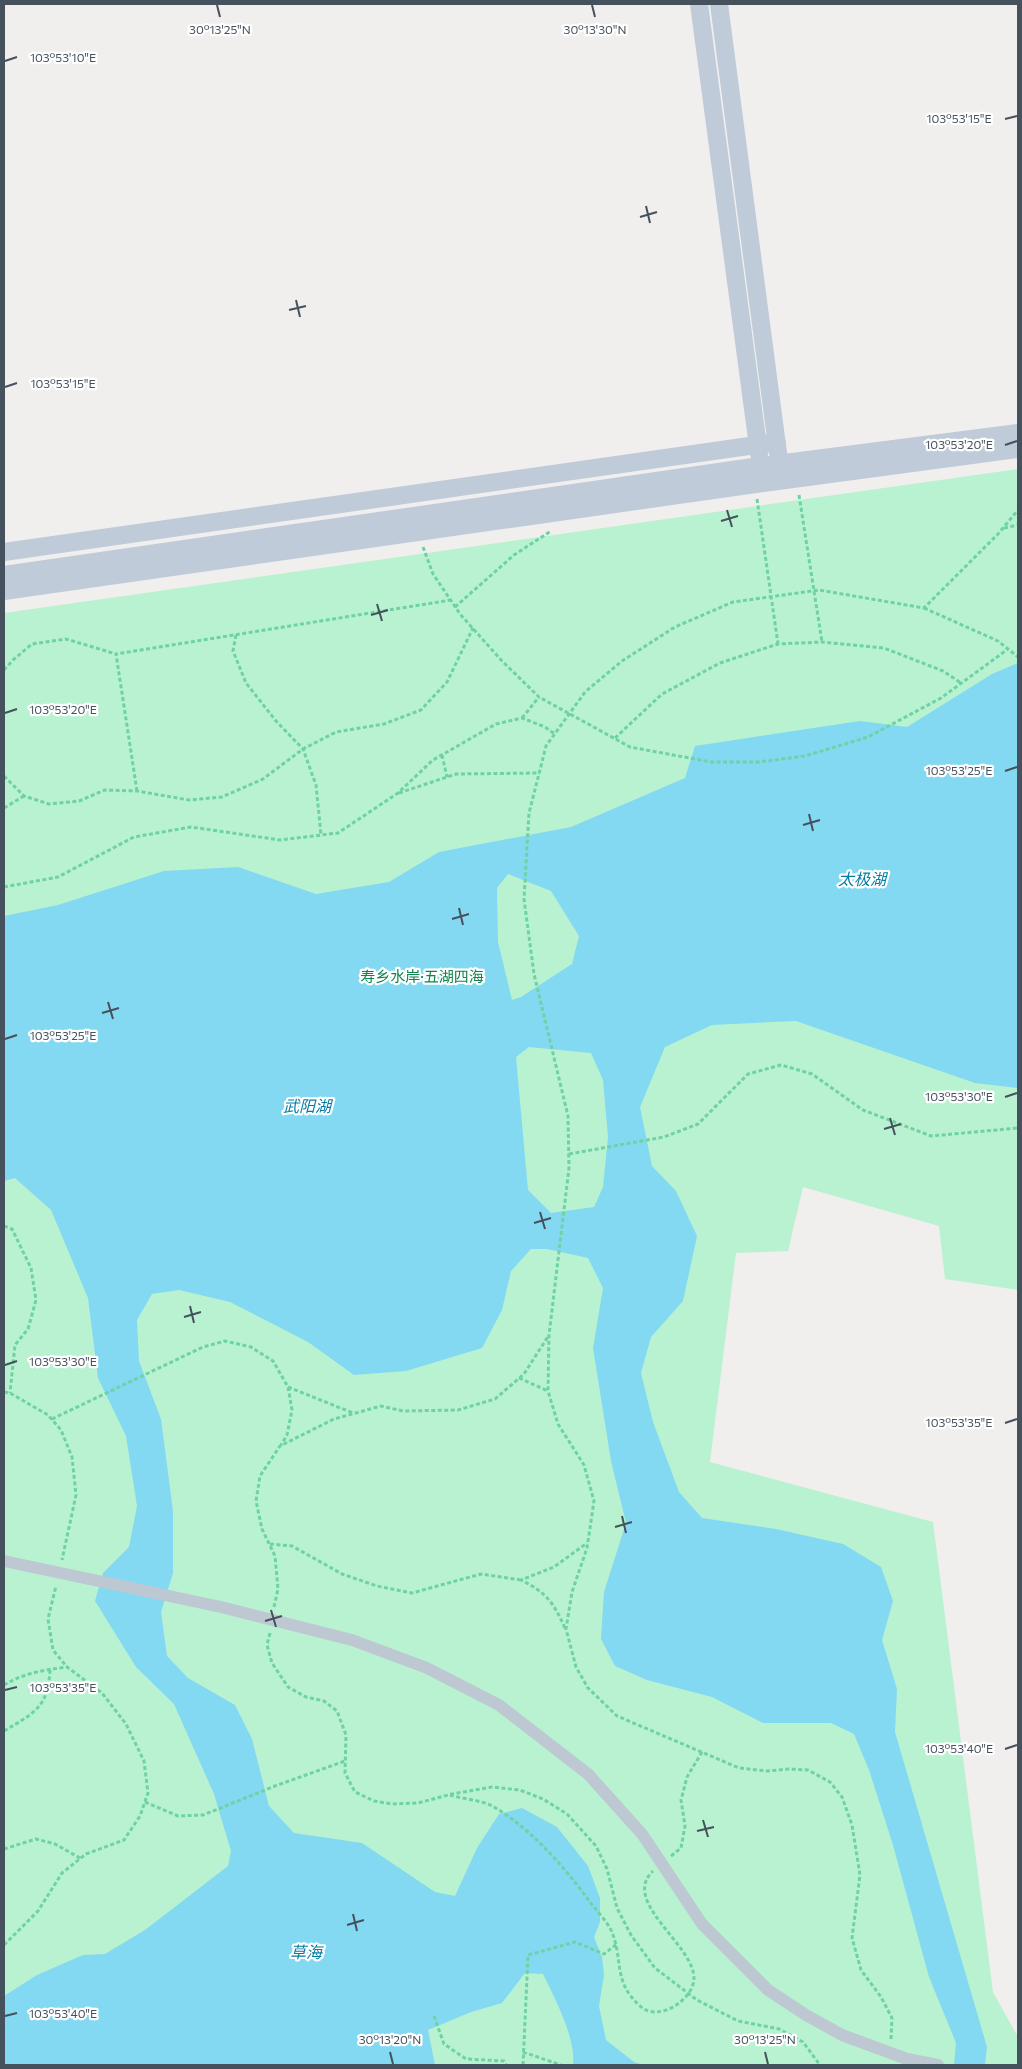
<svg xmlns="http://www.w3.org/2000/svg" width="1022" height="2069" font-family="Commissioner,'Noto Sans SC',sans-serif">
<style>
.green{fill:#b9f2d1}
.water{fill:#83d8f2;fill-rule:evenodd}
.lines{fill:none;stroke-linecap:round;stroke-linejoin:round}
.path{stroke:#6fd2a4;stroke-width:3;stroke-dasharray:4 2.5;stroke-linecap:butt}
.street{stroke:#bec8d2;stroke-width:12}
.secondary{stroke:#c0cbd9;stroke-width:18}
.ticks{fill:none;stroke:#45515d;stroke-width:2}
.labels{text-anchor:middle;dominant-baseline:central;stroke-width:4.5;stroke-linejoin:round;paint-order:stroke}
.park-label{font-size:15px;fill:#10844d;stroke:#fff}
.water-label{font-size:16px;font-style:italic;fill:#047da3;stroke:#fff}
.ticks-label{font-size:12px;text-anchor:middle;fill:#45515d;stroke:#fff;stroke-width:4.5;stroke-linejoin:round;paint-order:stroke}
</style>
<rect width="100%" height="100%" fill="#f1eeee"/>
<!-- green -->
<path class="green" d="M1018,469V1290L945,1279L939,1226L803,1187L788,1251L736,1253L710,1462L933,1522L993,1992L1018,2037V2065H4V613Z"/>
<!-- water -->
<path class="water" d="M1018,663V1088L975,1083L796,1021L712,1025L665,1047L640,1107L652,1166L676,1191L697,1236L683,1301L651,1337L641,1373L653,1422L679,1492L702,1518L776,1529L843,1544L881,1567L893,1601L882,1640L897,1689L895,1732L987,2047L985,2065H954L956,2043L929,1977L893,1845L869,1770L854,1734L831,1723H763L712,1697L647,1680L615,1666L601,1639L604,1592L626,1523L611,1461L593,1348L603,1288L588,1258L547,1249H531L511,1271L502,1310L482,1348L406,1371L354,1375L308,1342L230,1302L179,1290L152,1294L137,1320L139,1361L161,1419L173,1511V1573L161,1612L167,1656L188,1678L235,1705L252,1739L269,1806L294,1833L362,1843L435,1892L455,1896L477,1848L499,1814L522,1808L557,1827L588,1866L600,1898V1922L594,1937L602,1957L604,1975L599,2006L606,2040L634,2062L643,2065H573C576,2038 555,1999 543,1974L525,1973L502,2003L471,2012L428,2030L435,2065H4V1996L37,1975L83,1955L105,1954L145,1930L228,1866L231,1851L214,1794L174,1704L136,1667L95,1601L103,1573L129,1547L137,1506L126,1436L98,1378L88,1298L51,1210L15,1178L4,1181V916L58,905L164,871L238,867L316,894L389,882L439,852L571,827L685,778L695,746L860,721L907,727L992,674ZM508,874L551,891L579,936L572,964L521,997L512,1000L498,942L497,888ZM529,1047L591,1053L603,1080L608,1137L603,1187L594,1207L551,1213L528,1190L516,1057Z"/>
<g class="lines">
<!-- path -->
<path class="path" d="M799,495L822,642
M757,499L778,644
M1004,528L1018,525
M423,547L433,574L460,614L502,661L539,697L630,747L711,762H759L805,756L868,737L941,698L1008,649
M455,607L514,555L551,531
M924,608L998,641L1018,657
M236,635L233,651L246,683L276,721L303,749L316,785L321,835
M4,670L13,660L32,644L66,639L116,654
M522,718L539,697
M615,738L662,694L720,663L778,644L822,642L884,648L943,671L961,683
M442,755L447,777
M4,776L24,796L49,804L79,801L105,790L137,791L189,800L222,797L263,779L303,749L336,732L384,724L421,710L447,682L473,628
M137,791L116,654L451,600
M399,793L456,774L540,773
M4,808L24,796
M4,887L58,877L134,837L191,827L280,840L338,833L398,793L433,760L496,724L522,718L545,727L555,734
M569,1154L664,1137L698,1124L748,1074L781,1065L812,1074L863,1110L931,1136L1018,1128
M4,1226L12,1229L31,1268L36,1300L28,1329L15,1345L10,1393
M519,1378L548,1391
M288,1387L353,1413
M4,1392L10,1393L48,1415L61,1430L72,1457L76,1495L62,1560
M52,1419L203,1347L225,1341L251,1347L273,1361L288,1387L292,1410L287,1435L281,1445
M270,1544L292,1546L342,1574L377,1586L412,1593L481,1574L521,1580
M274,1607L278,1589L275,1556L262,1529L256,1501L260,1476L280,1446L334,1419L381,1406L403,1411L458,1410L495,1399L524,1374L549,1335
M565,1628C553,1602 547,1593 521,1580L554,1567L587,1543
M270,1633L267,1645L272,1663L288,1687L306,1697L324,1701L337,1711L346,1735L345,1773L355,1792L374,1801L392,1804L418,1803L452,1794L492,1787L520,1790L543,1799L567,1814L596,1846L607,1869L617,1908L631,1935L655,1968L697,2000L738,2021L779,2029L803,2042L820,2065
M4,1685C24,1673 44,1670 67,1667
M4,1731C34,1713 48,1708 50,1670
M450,1795C463,1799 482,1800 494,1807C534,1831 566,1869 593,1906C599,1913 607,1922 611,1930C624,1959 612,1981 640,2006C658,2023 693,2000 694,1979C695,1945 620,1902 653,1871
M145,1802L178,1816L203,1815L275,1786L345,1761
M4,1849L36,1839L55,1844L80,1858
M671,1856L681,1848L685,1826L681,1800L687,1777L702,1752
M4,1945L38,1911L62,1873L86,1854L124,1840L140,1816L148,1793L144,1761L126,1724L102,1693L67,1667L53,1650L48,1619L56,1586
M434,2016L444,2044L466,2059L504,2061L506,2065
M891,2039L892,2018L881,1997L861,1970L852,1938L860,1875L852,1825L842,1797L830,1782L808,1770L789,1769L767,1771L739,1768L617,1716L588,1688L576,1667L566,1629L572,1592L587,1548L594,1501L584,1465L558,1424L548,1391L549,1335L569,1168L568,1116L534,974L524,899L529,813L546,746L585,692L622,661L675,627L733,602L819,590L924,608L998,534L1018,510
M523,2052L561,2065
M523,2065L528,1955L575,1942L604,1954L617,1944"/>
<!-- street -->
<path class="street" d="M4,1561L221,1607L352,1640L427,1668L499,1705L588,1774L642,1834L702,1924L768,1990L806,2015L842,2035L907,2059L938,2065"/>
<!-- secondary -->
<path class="secondary" d="M699,4L759,454
M719,4L778,453
M4,552L777,442
M4,575L760,466L1018,433
M4,591L763,483L1018,449"/>
</g>
<!-- ticks -->
<path class="ticks" d="M217,5L220,17M592,5L595,17M5,61L17,57M1005,119L1017,116M646,206L650,223M640,217L657,212M296,300L300,317M289,310L306,306M5,387L17,383M1005,445L1017,441M727,510L732,527M721,521L738,516M377,604L382,621M371,615L388,610M5,713L17,709M1005,771L1017,767M809,814L813,831M803,825L820,820M459,908L463,925M452,919L469,914M108,1002L113,1019M102,1013L119,1008M5,1039L17,1035M1005,1097L1017,1093M890,1118L895,1135M884,1129L901,1124M540,1212L545,1229M534,1223L551,1218M190,1306L194,1323M184,1317L201,1312M5,1365L17,1361M1005,1423L1017,1419M622,1516L626,1533M615,1527L632,1522M271,1610L276,1627M265,1621L282,1616M5,1690L17,1687M1005,1749L1017,1745M703,1820L708,1837M697,1831L714,1827M353,1914L357,1931M347,1925L364,1920M5,2016L17,2013M390,2052L393,2064M765,2052L768,2064"/>
<g class="labels">
<!-- park labels -->
<g class="park-label">
<text x="422" y="976">寿乡水岸·五湖四海</text>
</g>
<!-- water labels -->
<g class="water-label">
<text x="862" y="878">太极湖</text>
<text x="307" y="1105">武阳湖</text>
<text x="306" y="1951">草海</text>
</g>
</g>
<g class="ticks-label">
<text x="220" y="34">30°13'25"N</text>
<text x="595" y="34">30°13'30"N</text>
<text x="63" y="62">103°53'10"E</text>
<text x="959" y="123">103°53'15"E</text>
<text x="63" y="388">103°53'15"E</text>
<text x="959" y="449">103°53'20"E</text>
<text x="63" y="714">103°53'20"E</text>
<text x="959" y="775">103°53'25"E</text>
<text x="63" y="1040">103°53'25"E</text>
<text x="959" y="1101">103°53'30"E</text>
<text x="63" y="1366">103°53'30"E</text>
<text x="959" y="1427">103°53'35"E</text>
<text x="63" y="1692">103°53'35"E</text>
<text x="959" y="1753">103°53'40"E</text>
<text x="63" y="2018">103°53'40"E</text>
<text x="390" y="2044">30°13'20"N</text>
<text x="765" y="2044">30°13'25"N</text>
</g>
<!-- border -->
<rect width="1022" height="2069" fill="none" stroke="#45515d" stroke-width="10"/>
</svg>
